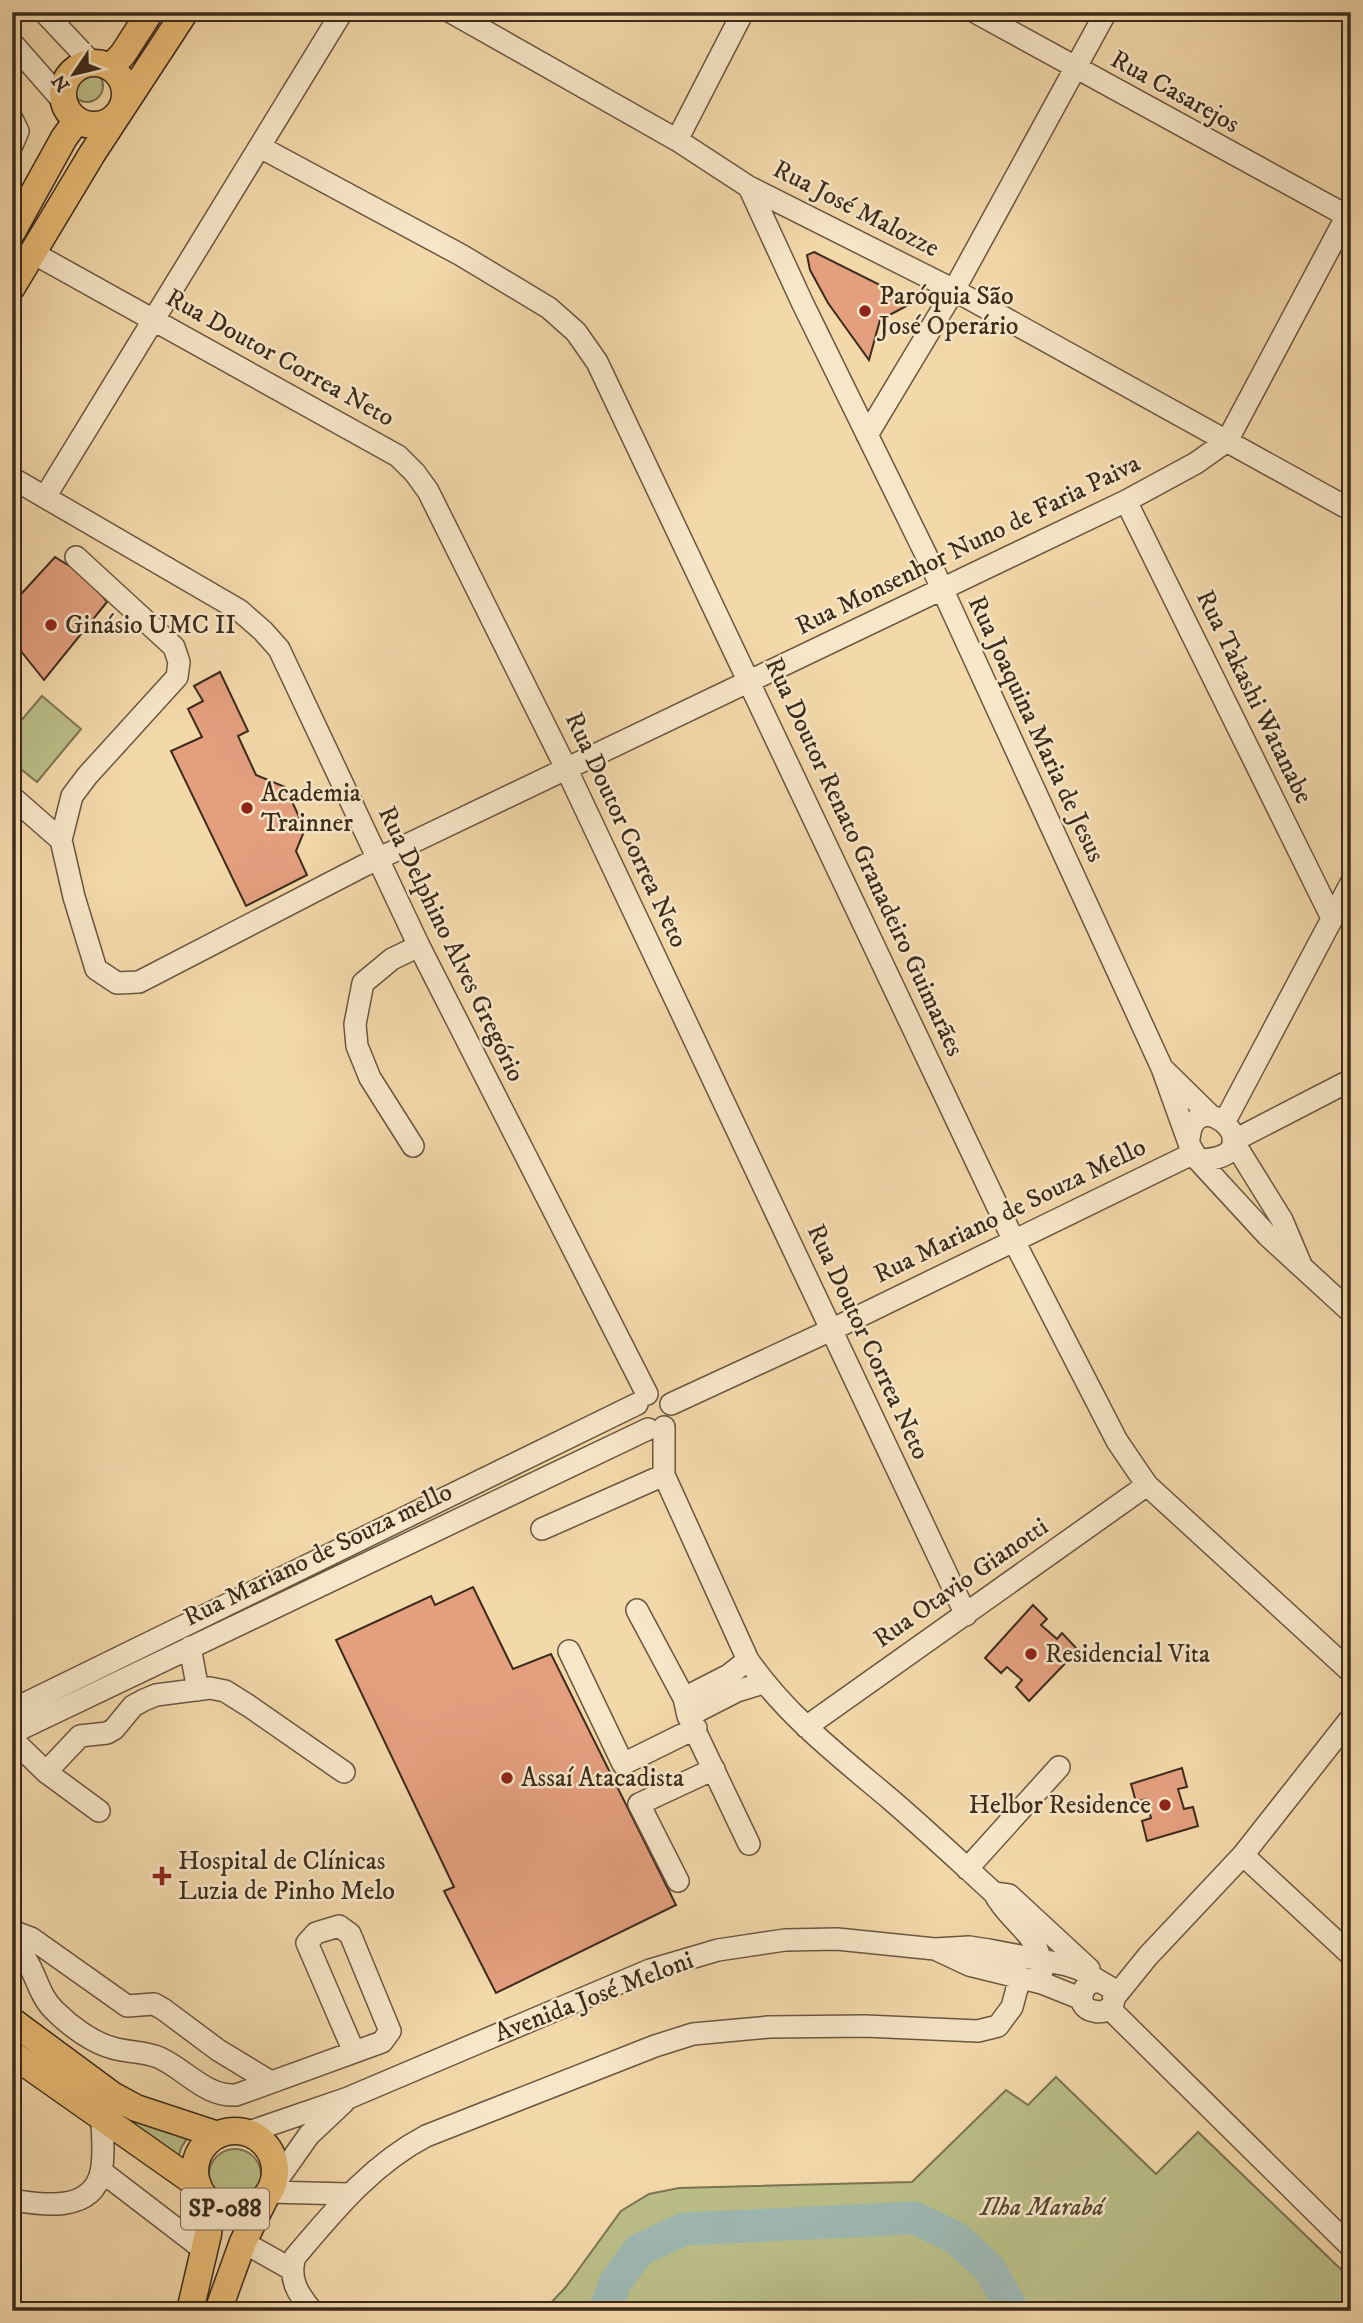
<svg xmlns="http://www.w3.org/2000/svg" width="1363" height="2323" font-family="'IM FELL DW Pica',serif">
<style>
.green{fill:#bbbe88;stroke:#7c7452;stroke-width:2}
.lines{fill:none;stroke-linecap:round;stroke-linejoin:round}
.river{stroke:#9eb8b2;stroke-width:33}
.building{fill:#e49f7f;stroke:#3c2b1c;stroke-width:2}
.minor-casing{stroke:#6a5640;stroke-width:24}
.major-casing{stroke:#3c2b1c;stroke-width:29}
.minor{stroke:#f7e6c8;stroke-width:21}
.major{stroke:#eabc75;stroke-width:26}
.poi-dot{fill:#8f2418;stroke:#f7e6c8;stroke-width:2.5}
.labels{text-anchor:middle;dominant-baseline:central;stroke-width:5;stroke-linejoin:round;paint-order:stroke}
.shield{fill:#f7e6c8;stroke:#746350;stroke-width:2}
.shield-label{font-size:24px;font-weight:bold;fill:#3c2b1c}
.street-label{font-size:26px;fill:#3c2b1c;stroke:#f7e6c8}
.poi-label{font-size:26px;fill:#3c2b1c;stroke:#f7e6c8;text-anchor:start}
.park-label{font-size:26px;font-style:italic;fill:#554832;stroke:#f7e6c8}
</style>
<rect width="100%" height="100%" fill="#f3d8aa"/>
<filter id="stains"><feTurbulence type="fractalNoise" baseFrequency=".00286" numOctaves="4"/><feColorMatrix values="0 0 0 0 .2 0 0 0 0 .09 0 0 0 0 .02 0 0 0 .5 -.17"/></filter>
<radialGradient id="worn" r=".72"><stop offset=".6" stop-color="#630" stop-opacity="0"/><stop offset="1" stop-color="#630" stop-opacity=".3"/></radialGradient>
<!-- green -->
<path class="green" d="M71 86a16 16 0 1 1 32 0a16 16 0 1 1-32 0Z
M42,696L81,729L37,782L12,762V731Z
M1056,2077L1156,2174L1198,2132L1351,2279V2311H543L565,2288L621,2211L649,2194L679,2188L912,2182L1006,2090L1028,2105Z
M116,2109L192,2131L181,2148L178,2159L115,2115Z
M209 2175a26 26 0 1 1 52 0a26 26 0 1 1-52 0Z"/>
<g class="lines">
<!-- river -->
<path class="river" d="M605,2311L615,2283L639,2250L684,2229L915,2218L956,2238L989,2268L1013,2311"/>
</g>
<!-- building -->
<path class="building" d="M814,252L914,302L880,320L869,360L828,303L810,270L807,255Z
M55,557L87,577L107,602L44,680L20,650L12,646V604Z
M220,672L248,731L238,736L256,775L285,787L305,829L296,851L307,875L246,906L171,751L202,737L188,709L203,701L194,686Z
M473,1587L513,1669L551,1654L676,1905L496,1993L444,1891L454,1887L336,1640L431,1596L435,1605Z
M1033,1605L1047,1619L1041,1625L1057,1639L1062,1633L1078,1650L1029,1701L1016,1687L1022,1680L1007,1667L1001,1673L985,1658Z
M1182,1768L1187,1787L1178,1789L1184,1809L1193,1807L1198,1826L1147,1841L1142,1821L1151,1818L1146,1799L1136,1802L1131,1784Z"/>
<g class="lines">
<!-- minor casing -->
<g class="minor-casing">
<path id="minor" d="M44,12L91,62
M451,12L677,140L749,187L954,290L1351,510
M975,12L1351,218
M12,43L64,102
M12,119L18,131L12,145
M677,140L743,12
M260,147L461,255L549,308L576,332L597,362L1013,1239L1117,1441L1147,1485L1351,1672
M749,187L802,302L933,569L1162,1068
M33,253L398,456L415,473L428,491L566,768L966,1615
M867,435L954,290L1106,12
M12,478L239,610L263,631L279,649L419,946L647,1394
M45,497L342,12
M1126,501L1332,918
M12,797L61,840L74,897L96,969L117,983L139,982L365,865L1126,501L1196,463L1227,441L1351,208
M61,840L72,796L87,776L177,677L179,662L174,647L76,557
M1225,1121L1351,883
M1189,1139C1195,1076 1281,1159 1198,1160L1190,1146L1162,1068L1211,1116
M413,1146L370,1078L357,1046L355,1024L363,983L392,959L419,946
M1198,1160L1268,1236L1351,1312
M1301,1265L1282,1220L1233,1141L1351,1080
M671,1404L831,1330L1194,1153
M664,1427V1475L748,1660C786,1715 839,1756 890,1799C925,1829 959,1861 994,1893L1009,1895L1089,1969
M542,1529L664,1475
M637,1610L684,1698L688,1716L749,1844
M190,1647L198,1690
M569,1651L623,1764L696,1728
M684,1698L729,1675L748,1660
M12,1710L637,1404
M688,1716L737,1691L763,1683
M806,1727L1147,1485
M12,1733L648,1429
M12,1739L46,1772L99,1811
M46,1772L80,1736L107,1733L114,1729L133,1706L144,1700L156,1695L210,1688L225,1691L249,1706L344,1772
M1243,1855L1351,1955
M967,1869L1059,1767
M678,1881L639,1804L714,1769
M994,1893C1010,1924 1041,1933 1042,1972
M12,1931L31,1938L127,2006L154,2004L163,2009L218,2050L269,2081
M12,1944C37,1964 34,1991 55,2011C70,2026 93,2043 113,2048C129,2053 145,2051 160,2058C186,2070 206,2097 236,2095L382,2042L390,2031L350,1934L339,1926L316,1933L307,1943L354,2052
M937,1950L969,1965L1042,1983L1082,1999
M1114,1998L1148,1956L1243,1855L1351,1718
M1109,2008L1351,2247
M246,2133L348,2098L650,1970L718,1950L785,1940L837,1939L935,1949L969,1947L989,1950L1067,1965L1079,1969L1111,1988C1128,2024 1061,2016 1088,1984L1098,1981
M101,2171L204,2250
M273,2186L309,2135L344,2102
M269,2192L349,2194
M12,2200C42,2205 92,2213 101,2172C105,2155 102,2135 102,2117
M243,2242L291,2269
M312,2311C298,2294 288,2279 295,2257C334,2211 371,2165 426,2136L655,2046L693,2034L769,2027L865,2026L978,2031L998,2026L1012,2007L1020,1977"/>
</g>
<!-- major casing -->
<g class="major-casing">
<path id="major" d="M63 94a31 31 0 1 1 62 0a31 31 0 1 1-62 0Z
M111,67L123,54L150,12
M12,232L64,138L77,120
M12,287L92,154L185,12
M12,2021L112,2095L136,2108L218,2135
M12,2054L198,2185
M195 2171a40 40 0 1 1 80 0a40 40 0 1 1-80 0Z
M190,2311L208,2234L211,2203
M218,2311L243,2242L265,2198"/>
</g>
<!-- minor -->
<use href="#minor" class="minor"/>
<!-- major -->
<use href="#major" class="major"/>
</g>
<!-- markers -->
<g class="poi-dot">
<circle cx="865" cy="311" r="7"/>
<circle cx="51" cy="625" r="7"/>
<circle cx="247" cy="808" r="7"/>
<circle cx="1031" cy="1654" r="7"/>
<circle cx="507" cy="1778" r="7"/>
<circle cx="1165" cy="1805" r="7"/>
<path d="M158.5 1865.5h7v7h7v7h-7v7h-7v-7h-7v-7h7z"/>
</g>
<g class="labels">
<!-- shield labels -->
<rect class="shield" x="181" y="2188.5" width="88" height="41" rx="5"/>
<g class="shield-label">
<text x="225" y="2209">SP-088</text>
</g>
<!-- street labels -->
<g class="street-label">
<text transform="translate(1175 92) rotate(29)">Rua Casarejos</text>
<text transform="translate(856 209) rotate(27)">Rua José Malozze</text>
<text transform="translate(280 358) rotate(29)">Rua Doutor Correa Neto</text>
<text transform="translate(968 545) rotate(-26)">Rua Monsenhor Nuno de Faria Paiva</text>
<text transform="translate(1254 697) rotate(64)">Rua Takashi Watanabe</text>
<text transform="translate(1036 729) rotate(65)">Rua Joaquina Maria de Jesus</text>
<text transform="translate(626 830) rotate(65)">Rua Doutor Correa Neto</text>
<text transform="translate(864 857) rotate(65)">Rua Doutor Renato Granadeiro Guimarães</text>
<text transform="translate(451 944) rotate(64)">Rua Delphino Alves Gregório</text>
<text transform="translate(1010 1211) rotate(-26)">Rua Mariano de Souza Mello</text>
<text transform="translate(868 1342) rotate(65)">Rua Doutor Correa Neto</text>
<text transform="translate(318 1555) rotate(-26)">Rua Mariano de Souza mello</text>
<text transform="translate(961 1583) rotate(-35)">Rua Otavio Gianotti</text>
<text transform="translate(594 1997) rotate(-21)">Avenida José Meloni</text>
</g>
<!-- poi labels -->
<g class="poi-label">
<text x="879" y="296">Paróquia São<tspan x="879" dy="30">José Operário</tspan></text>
<text x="65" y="625">Ginásio UMC II</text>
<text x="261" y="793">Academia<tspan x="261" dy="30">Trainner</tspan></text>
<text x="1045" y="1654">Residencial Vita</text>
<text x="521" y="1778">Assaí Atacadista</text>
<text x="1151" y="1805" text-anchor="end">Helbor Residence</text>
<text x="178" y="1861">Hospital de Clínicas<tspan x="178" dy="30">Luzia de Pinho Melo</tspan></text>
</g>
<!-- park labels -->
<g class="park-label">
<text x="1042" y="2207">Ilha Marabá</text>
</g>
</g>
<!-- margin -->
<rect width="1363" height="2323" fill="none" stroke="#f3d8aa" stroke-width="42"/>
<rect x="14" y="14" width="1335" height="2295" fill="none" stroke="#3c2b1c" stroke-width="3.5"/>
<rect x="21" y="21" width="1321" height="2281" fill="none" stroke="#3c2b1c" stroke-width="2"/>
<!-- north arrow -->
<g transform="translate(74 74) rotate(235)" stroke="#f7e6c8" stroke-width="5" paint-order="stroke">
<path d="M0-5L12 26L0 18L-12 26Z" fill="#3c2b1c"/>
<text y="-10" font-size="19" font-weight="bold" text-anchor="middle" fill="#3c2b1c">N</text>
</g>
<rect width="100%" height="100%" filter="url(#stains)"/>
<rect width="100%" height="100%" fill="url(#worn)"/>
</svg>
